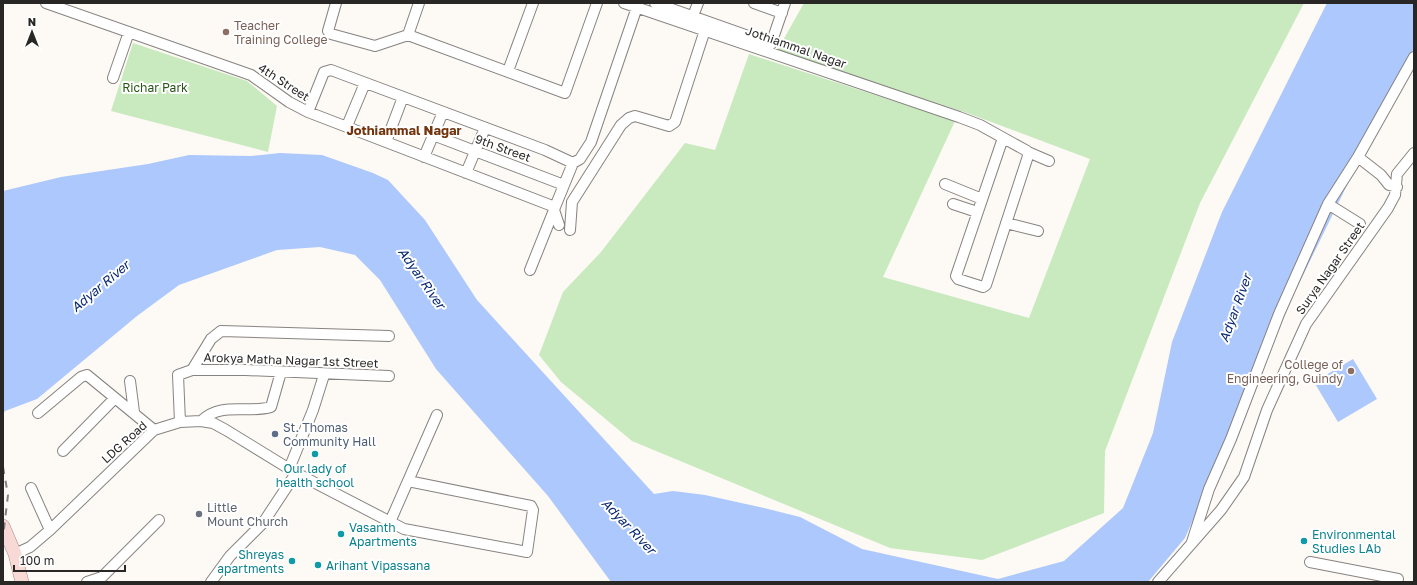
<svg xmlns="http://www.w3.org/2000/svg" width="1417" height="585" font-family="'Golos Text',sans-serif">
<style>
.green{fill:#c8eabe}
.water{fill:#acc8fc}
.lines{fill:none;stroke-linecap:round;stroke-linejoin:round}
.minor-casing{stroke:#878380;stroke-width:12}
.major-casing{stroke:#ad8a86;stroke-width:14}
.minor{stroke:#fff;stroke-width:10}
.major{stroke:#f8d9d5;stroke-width:13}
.rail{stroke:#84817e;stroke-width:2;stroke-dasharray:7 7;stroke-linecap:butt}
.education-dot{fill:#8d6e63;stroke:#fff;stroke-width:1.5}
.service-dot{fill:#5c6f8a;stroke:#fff;stroke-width:1.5}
.culture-dot{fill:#0f9aa8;stroke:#fff;stroke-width:1.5}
.worship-dot{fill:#6b7280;stroke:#fff;stroke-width:1.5}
.labels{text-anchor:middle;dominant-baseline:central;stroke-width:4;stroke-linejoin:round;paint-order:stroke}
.education-label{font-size:12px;fill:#785e54;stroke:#fff;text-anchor:start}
.street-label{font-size:12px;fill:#292726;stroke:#fff}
.park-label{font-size:12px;fill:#275416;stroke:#fff}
.service-label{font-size:12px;fill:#4e5e75;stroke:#fff;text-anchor:start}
.culture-label{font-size:12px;fill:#0d838f;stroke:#fff;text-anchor:start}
.worship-label{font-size:12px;fill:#5b616d;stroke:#fff;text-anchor:start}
.neighbourhood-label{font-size:13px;font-weight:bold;fill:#72340d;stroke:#fff}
.water-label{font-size:13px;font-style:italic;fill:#082870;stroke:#fff}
</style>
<rect width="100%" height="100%" fill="#fdf9f5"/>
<!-- green -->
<path class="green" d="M804,3H1304L1200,203L1105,451L1104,513L982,560L890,548L632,441L561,382L539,355L563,292L601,252L685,143L715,150L749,54L955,121L883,277L1029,318L1090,159L970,114L777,51Z
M133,43L247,81L277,106L268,152L111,111Z"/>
<!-- water -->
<path class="water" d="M1327,3H1414V48L1287,308L1185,538L1148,582H611L548,496L436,369L380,280L355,255L320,247L277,250L179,285L137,316L37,399L5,411L3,414V191L61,177L148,164L189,155L251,156L280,153L322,155L373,173L388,180L425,220L477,300L654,494L673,491L705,495L764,508L800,517L862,549L998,579L1064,561L1123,508L1153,433L1172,342L1222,212Z
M1353,359L1377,399L1338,422L1314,382Z"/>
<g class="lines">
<!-- minor casing -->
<g class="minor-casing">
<path id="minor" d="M46,3L251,75L289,102L308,112L555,207L554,210L559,225
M336,3L328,31L331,34L375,46L408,35L565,93L597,3
M624,3L959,117L980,125L1027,151L1028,156L986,285L983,287L958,279L956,276L1003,138
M655,3L771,44L785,3
M754,3L782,13
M693,16L698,3
M408,35L419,3
M508,71L533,3
M113,78L129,32
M308,112L324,72L331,70L545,150L573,163L555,207
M347,126L365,83
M433,135L564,185
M386,142L403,97
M1028,152L1049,161
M424,157L443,112
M1358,157L1381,175L1389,185L1397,187
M573,163L580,159L591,142L637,7
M466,173L485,128
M945,184L982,199
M953,204L977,212
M1328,204L1360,224
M1006,223L1038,231
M570,230L572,202L621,125L629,118L635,116L669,126L675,122L705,30
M530,270L554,210
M192,370H246L389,376
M130,381L134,412
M38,413L81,377L87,375L154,430
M201,421C222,401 247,414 271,407L281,372
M180,422L178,375L192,370L211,339L221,331L389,336
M63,451L114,399
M289,469L313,410L324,375
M31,488L50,530
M390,522L437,415
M1192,542L1209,489L1231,439L1279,314L1328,204L1358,157L1414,57
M15,554L30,547L50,530L154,430L180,422L201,421L213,423L226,430L296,473L404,529L527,552L533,510L531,506L408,481
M1310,562L1398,579
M87,582L102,577L159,520
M211,582L230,556L263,523L296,473
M1158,582L1221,510L1244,477L1267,410L1306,324L1388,208L1395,195L1397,174L1414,153"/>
</g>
<!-- major casing -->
<g class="major-casing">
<path id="major" d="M3,526L15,554L22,582"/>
</g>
<!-- minor -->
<use href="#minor" class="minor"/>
<!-- major -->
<use href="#major" class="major"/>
<!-- rail -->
<path class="rail" d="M3,467L8,495L3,537"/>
</g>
<!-- markers -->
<g class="education-dot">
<circle cx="226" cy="32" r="4"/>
<circle cx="1351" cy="371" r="4"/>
</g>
<circle class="service-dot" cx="275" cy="434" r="4"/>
<g class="culture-dot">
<circle cx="315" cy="454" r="4"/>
<circle cx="341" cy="534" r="4"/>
<circle cx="1304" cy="541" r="4"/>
<circle cx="292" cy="561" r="4"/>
<circle cx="318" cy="565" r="4"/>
</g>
<circle class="worship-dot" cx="199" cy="514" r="4"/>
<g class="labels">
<!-- education labels -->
<g class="education-label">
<text x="234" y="25">Teacher<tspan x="234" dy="14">Training College</tspan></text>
<text x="1343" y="364" text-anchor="end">College of<tspan x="1343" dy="14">Engineering, Guindy</tspan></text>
</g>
<!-- street labels -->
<g class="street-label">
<text transform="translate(796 47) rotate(19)">Jothiammal Nagar</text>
<text transform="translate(284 82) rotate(33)">4th Street</text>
<text transform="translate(503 148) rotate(20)">9th Street</text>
<text transform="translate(1330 268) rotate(-55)">Surya Nagar Street</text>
<text transform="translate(291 360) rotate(2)">Arokya Matha Nagar 1st Street</text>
<text transform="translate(124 442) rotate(-42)">LDG Road</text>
</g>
<!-- park labels -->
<g class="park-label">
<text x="155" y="87">Richar Park</text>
</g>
<!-- service labels -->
<g class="service-label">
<text x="283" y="427">St. Thomas<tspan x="283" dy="14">Community Hall</tspan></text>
</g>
<!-- culture labels -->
<g class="culture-label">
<text x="315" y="468" text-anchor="middle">Our lady of<tspan x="315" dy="14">health school</tspan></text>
<text x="349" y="527">Vasanth<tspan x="349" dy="14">Apartments</tspan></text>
<text x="1312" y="534">Environmental<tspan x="1312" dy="14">Studies LAb</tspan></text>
<text x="284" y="554" text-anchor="end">Shreyas<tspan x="284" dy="14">apartments</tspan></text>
<text x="326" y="565">Arihant Vipassana</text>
</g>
<!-- worship labels -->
<g class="worship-label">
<text x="207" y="507">Little<tspan x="207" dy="14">Mount Church</tspan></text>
</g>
<!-- neighbourhood labels -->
<g class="neighbourhood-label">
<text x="404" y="130">Jothiammal Nagar</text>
</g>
<!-- water labels -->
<g class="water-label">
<text transform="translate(422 278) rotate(55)">Adyar River</text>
<text transform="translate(100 286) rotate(-40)">Adyar River</text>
<text transform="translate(1235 308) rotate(-70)">Adyar River</text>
<text transform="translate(629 526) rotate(46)">Adyar River</text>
</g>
</g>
<!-- border -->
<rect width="1417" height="585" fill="none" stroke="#292726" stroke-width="8"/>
<!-- north arrow -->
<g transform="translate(32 32)" stroke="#ffffff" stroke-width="3" paint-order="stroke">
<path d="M0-3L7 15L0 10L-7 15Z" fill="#292726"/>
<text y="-6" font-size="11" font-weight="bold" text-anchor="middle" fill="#292726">N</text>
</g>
<!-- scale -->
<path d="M14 565v6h111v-6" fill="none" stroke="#292726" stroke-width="2"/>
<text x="20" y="565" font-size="12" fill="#292726" stroke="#ffffff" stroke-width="3" paint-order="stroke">100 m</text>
</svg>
